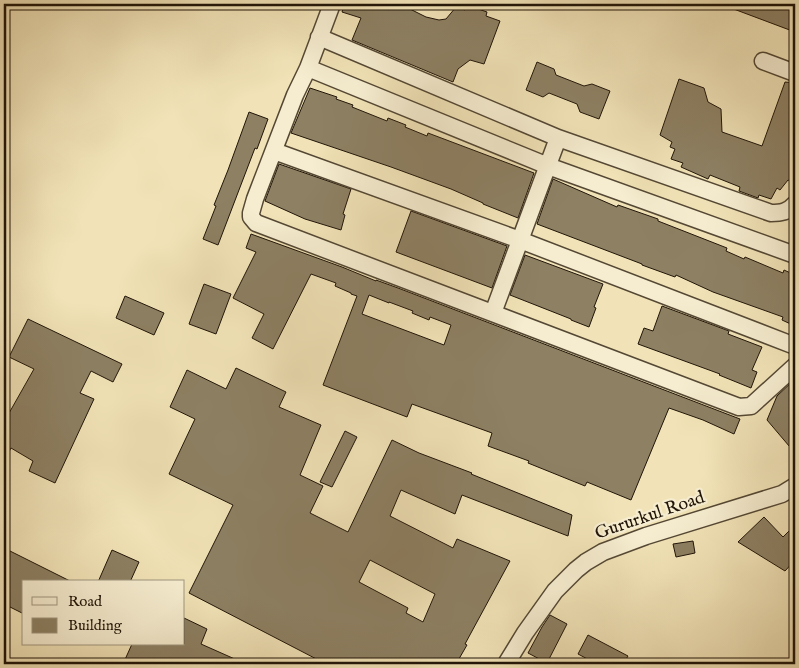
<svg xmlns="http://www.w3.org/2000/svg" width="799" height="668" font-family="'IM FELL English',serif">
<style>
.building{fill:#8d8063;stroke:#201508;fill-rule:evenodd}
.lines{fill:none;stroke-linecap:round;stroke-linejoin:round}
.minor-casing{stroke:#544834;stroke-width:19}
.minor{stroke:#f6edd0;stroke-width:16}
.labels{text-anchor:middle;dominant-baseline:central;stroke-width:4.5;stroke-linejoin:round;paint-order:stroke}
.street-label{font-size:18px;fill:#201508;stroke:#f6edd0}
</style>
<rect width="100%" height="100%" fill="#f1e3b7"/>
<filter id="stains"><feTurbulence type="fractalNoise" baseFrequency=".004" numOctaves="4"/><feColorMatrix values="0 0 0 0 .2 0 0 0 0 .09 0 0 0 0 .02 0 0 0 .5 -.17"/></filter>
<radialGradient id="worn" r=".72"><stop offset=".6" stop-color="#630" stop-opacity="0"/><stop offset="1" stop-color="#630" stop-opacity=".3"/></radialGradient>
<!-- building -->
<path class="building" d="M345,4H400L426,17L439,20L446,19L456,7L465,10L467,5L487,12L486,16L500,21L484,64L470,60L458,69L453,82L352,40L361,18L342,12Z
M723,4H795V32L723,5Z
M537,62L554,69L556,75L584,86L592,84L610,91L599,119L580,112L577,104L549,93L543,97L526,90Z
M679,79L704,88L708,102L721,109L722,132L762,146L785,82L795,83V183L788,180L780,190L777,188L771,199L759,195L758,198L739,191L740,187L710,175L708,179L681,167L683,163L671,159L675,149L670,147L672,142L660,135Z
M310,88L337,97L336,99L353,105L352,107L387,121L388,118L406,125L405,127L427,136L428,133L534,173L518,218L483,204V203L451,189L391,167L291,133Z
M249,112L268,119L257,149L255,148L218,245L203,239L216,206L214,205L228,170Z
M279,164L351,189L343,214L345,215L341,230L305,219L265,201Z
M553,179L617,207L618,205L658,219V221L727,248L726,251L744,259L745,257L783,273L784,270L795,275V326L782,320L783,317L713,292L676,275L675,277L642,265V264L537,224Z
M411,211L507,246L492,288L396,252Z
M251,234L342,267L376,281V280L398,288L740,419L734,434L703,420L669,408L631,500L587,482L585,486L528,463L529,461L488,446L492,433L412,404L407,417L323,385L357,296L351,294V293L335,286L336,283L311,274L273,349L252,338L264,314L233,298L256,252L246,248ZM369,295L389,303V302L413,311L412,313L429,320L430,317L451,325L444,345L362,314Z
M525,255L603,284L594,307L596,308L589,327L571,320V319L510,295Z
M204,284L231,294L216,334L189,324Z
M125,296L164,313L154,335L116,318Z
M662,306L729,331L728,334L762,347L752,370L757,372L751,388L719,375L720,374L638,344L644,328L653,331Z
M28,319L122,364L113,382L91,371L80,393L94,399L55,483L29,471L33,461L11,448L4,461V422L34,369L9,357Z
M236,368L286,392L279,407L321,425L300,475L323,486L310,513L348,532L392,440L419,453L472,473L471,474L572,515L568,536L462,495L455,514L401,490L390,516L453,548L457,539L510,561L465,644L467,645L456,664H326L189,593L233,505L169,474L195,419L170,407L187,370L226,389ZM370,560L435,594L423,622L406,613L408,608L359,582Z
M795,379V453L767,420L777,396Z
M345,431L357,437L332,487L320,482Z
M764,517L783,537L795,525V560L785,571L738,542Z
M693,541L695,553L676,557L673,544Z
M4,548L72,582H24V614L4,604Z
M112,550L139,562L130,582H98Z
M550,615L567,624L547,663L528,653L542,627Z
M184,618L207,629L201,644L246,664H123L132,644H184Z
M588,635L628,656L623,664H597L578,654Z"/>
<g class="lines">
<!-- minor casing -->
<g class="minor-casing">
<path id="minor" d="M332,4L308,68L295,95L255,199L251,213V217L256,223L739,407L751,406L795,366
M319,37L558,138L771,213C781,213 788,212 795,204
M763,61L795,73
M308,68L548,166L795,255
M274,151L520,240L795,346
M493,313L558,138
M506,664L525,633L555,591L576,570L586,562L603,552L646,536L782,494L795,486"/>
</g>
<!-- minor -->
<use href="#minor" class="minor"/>
</g>
<g class="labels">
<!-- street labels -->
<g class="street-label">
<text transform="translate(650 516) rotate(-19)">Gururkul Road</text>
</g>
</g>
<!-- margin -->
<rect width="799" height="668" fill="none" stroke="#f1e3b7" stroke-width="20"/>
<rect x="5" y="5" width="789" height="658" fill="none" stroke="#201508" stroke-width="2.5"/>
<rect x="10" y="10" width="779" height="648" fill="none" stroke="#201508"/>
<!-- legend -->
<rect x="22" y="580" width="162" height="65" fill="#f6edd0" stroke="#a09780"/>
<rect x="32" y="597" width="25" height="8" fill="#f6edd0" stroke="#a09780"/>
<text x="68" y="606" font-size="15" fill="#201508">Road</text>
<rect x="32" y="618" width="25" height="15" fill="#8d8063" stroke="#a09780"/>
<text x="68" y="630" font-size="15" fill="#201508">Building</text>
<rect width="100%" height="100%" filter="url(#stains)"/>
<rect width="100%" height="100%" fill="url(#worn)"/>
</svg>
